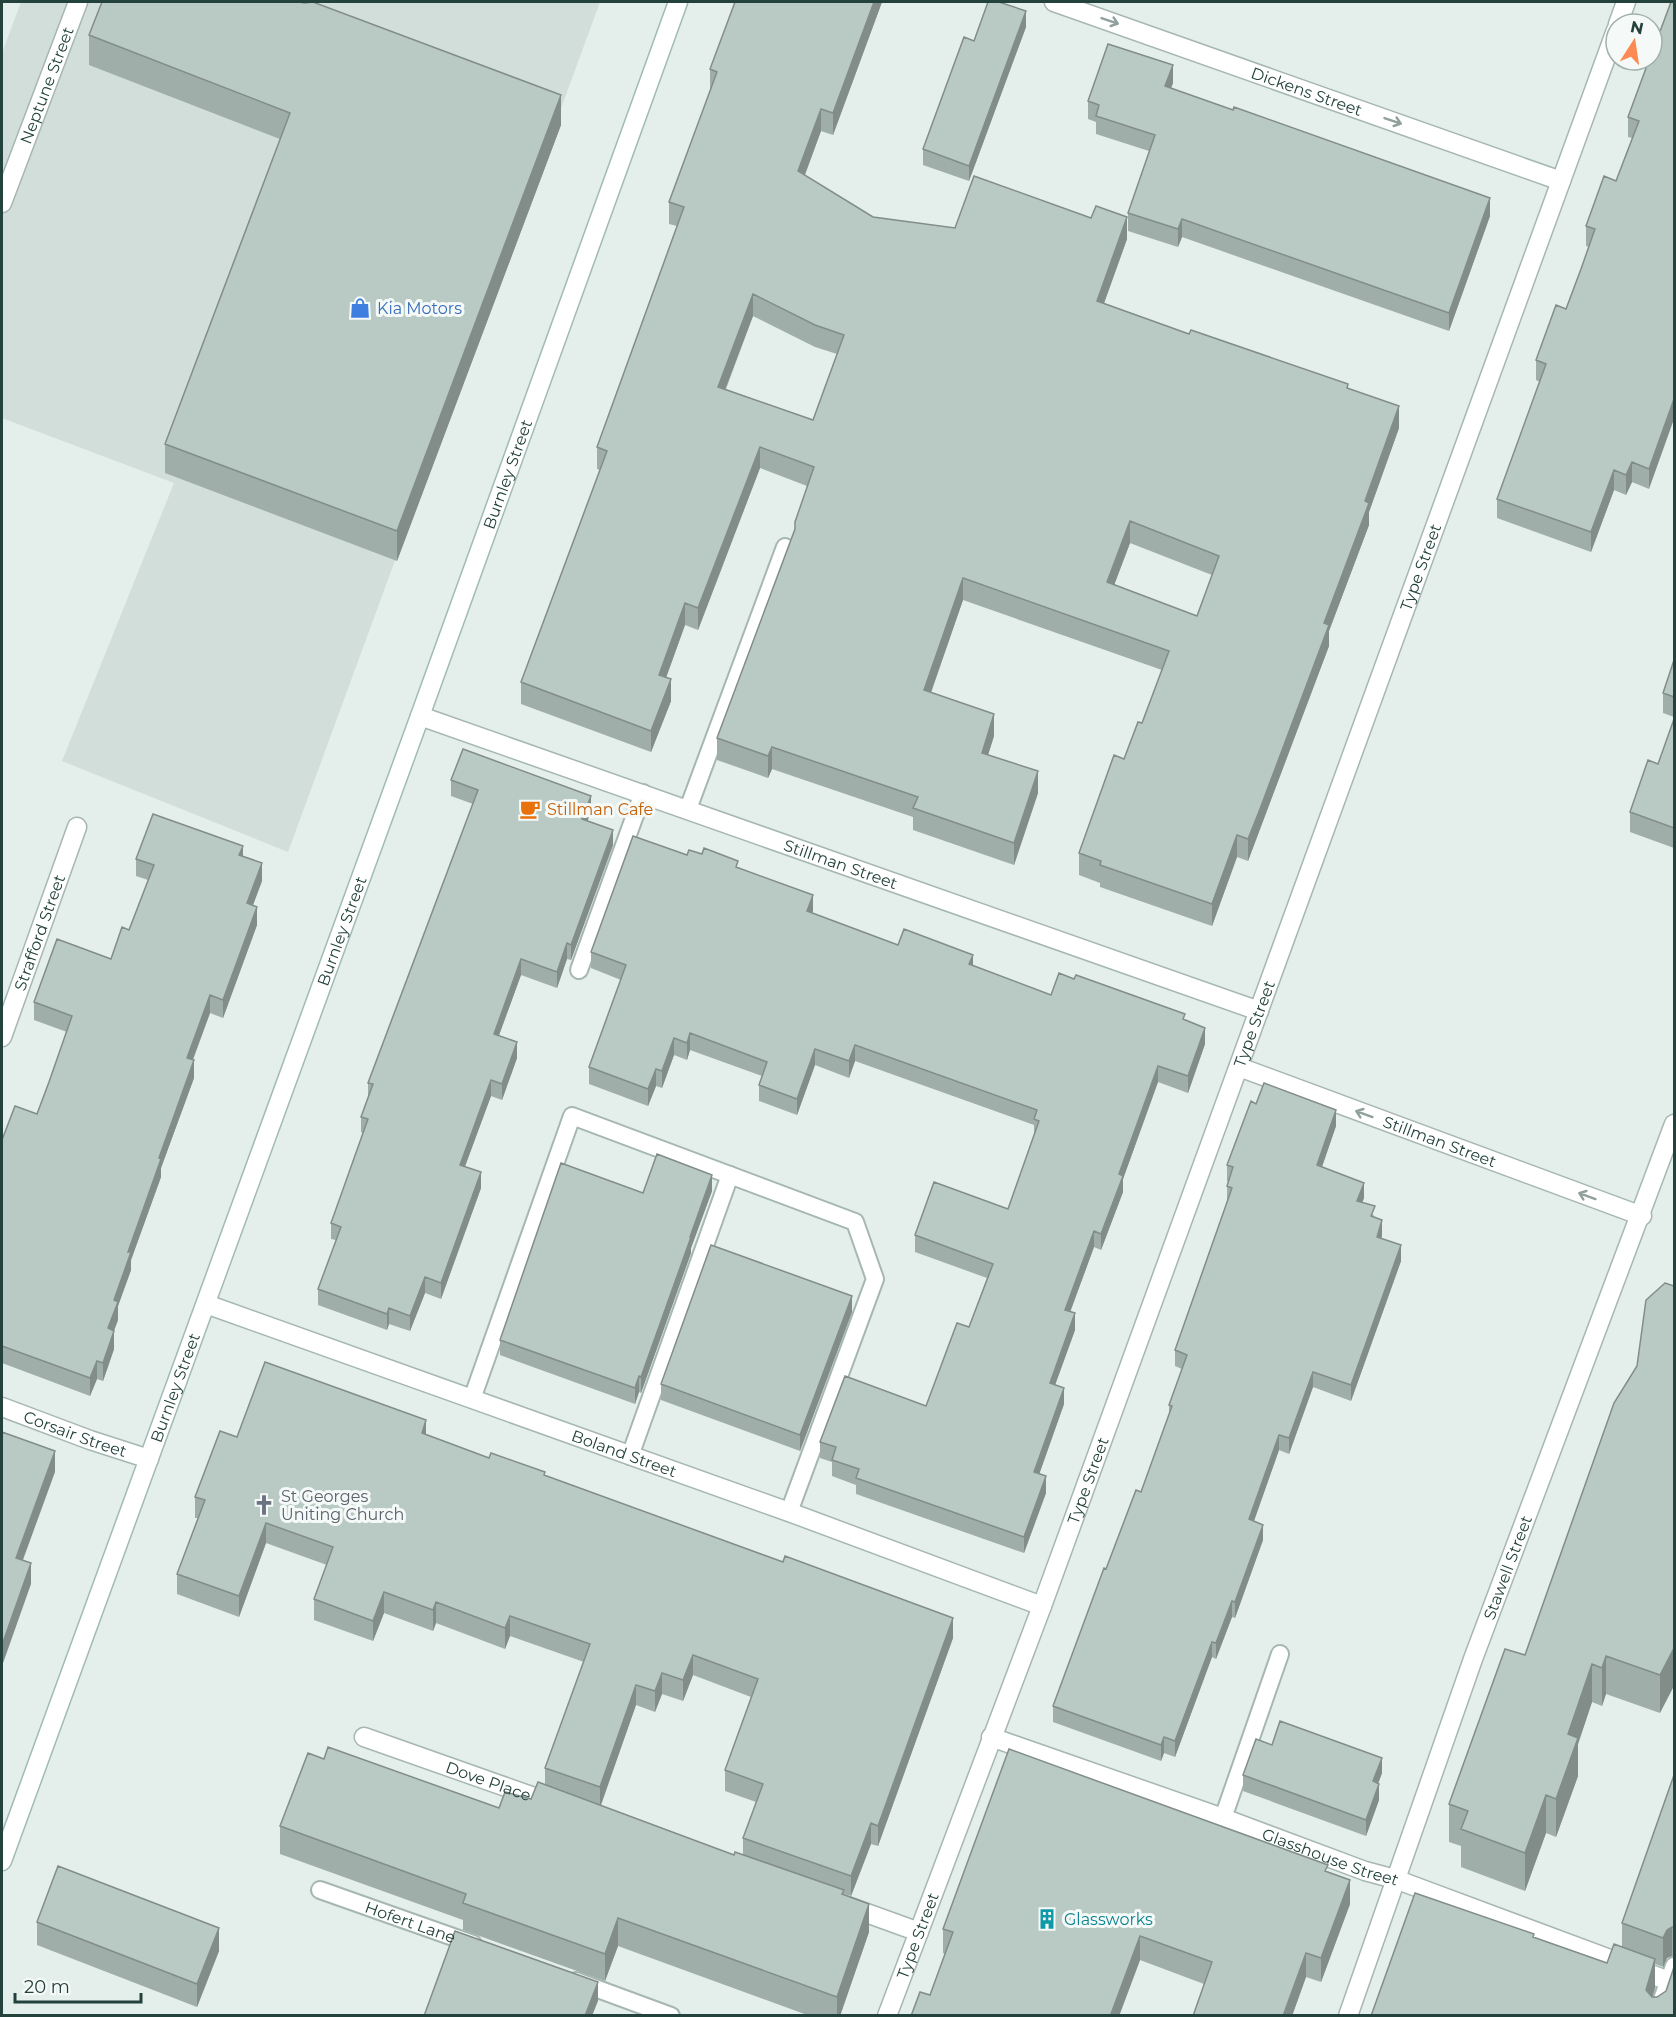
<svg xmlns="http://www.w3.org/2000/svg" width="1676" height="2017" font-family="Montserrat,sans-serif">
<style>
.built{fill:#d2deda}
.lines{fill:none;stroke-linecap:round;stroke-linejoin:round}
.service-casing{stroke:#a6b7b2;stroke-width:20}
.minor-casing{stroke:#a6b7b2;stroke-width:21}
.secondary-casing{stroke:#a1bbb4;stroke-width:21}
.service{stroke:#fff;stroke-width:16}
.minor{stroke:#fff;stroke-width:18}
.secondary{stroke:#fff;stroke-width:18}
.wall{fill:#9faea9;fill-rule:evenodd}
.shaded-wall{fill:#828d89}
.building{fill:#b9cac4;stroke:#828d89;stroke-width:1.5;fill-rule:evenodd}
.oneway{stroke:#90a09d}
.labels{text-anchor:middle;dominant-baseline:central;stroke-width:6;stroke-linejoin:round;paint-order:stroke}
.street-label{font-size:16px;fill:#22423b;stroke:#f5faf8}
.shop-label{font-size:16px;fill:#366cbe;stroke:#f5faf8;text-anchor:start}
.food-label{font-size:16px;fill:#c56008;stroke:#f5faf8;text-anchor:start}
.worship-label{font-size:16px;fill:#5b616d;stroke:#f5faf8;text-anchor:start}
.culture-label{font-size:16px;fill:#0d838f;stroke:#f5faf8;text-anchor:start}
</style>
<rect width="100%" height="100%" fill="#e4eeea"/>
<!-- built -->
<path class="built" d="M21,2H600L288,852L62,761L174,483L2,418V53Z"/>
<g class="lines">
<!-- service casing -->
<g class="service-casing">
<g id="service">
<path d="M688,809L785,547"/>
<path d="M579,970L643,793"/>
<path d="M472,1399L572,1116L855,1222L875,1279L789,1512"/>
<path d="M630,1456L730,1175"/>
<path d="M1223,1818L1280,1654"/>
<path id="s1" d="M320,1890L473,1944"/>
<path d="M576,1981L671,2016"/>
<path d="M1656,2016L1674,1966"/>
</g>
</g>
<!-- minor casing -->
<g class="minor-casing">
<g id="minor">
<path id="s2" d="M1054,2L1561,181"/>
<path d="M1618,24L1626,2"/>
<path id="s3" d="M2,203L78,2"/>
<path id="s4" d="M420,716L1259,1011"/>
<path id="s5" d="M2,1037L77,827"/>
<path id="s6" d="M1239,1067L1642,1216"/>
<path id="s7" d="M206,1304L789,1512L1042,1606"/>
<path id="s8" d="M2,1407L90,1440L149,1459"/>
<path id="s9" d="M364,1737L554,1804"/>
<path id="s10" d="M991,1737L1223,1818L1365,1871L1395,1879L1669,1981"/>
<path d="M847,1906L919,1932"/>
<path id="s11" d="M887,2016L1042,1606L1616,30"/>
<path id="s12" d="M1348,2016L1473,1659L1674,1124"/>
</g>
</g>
<!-- secondary casing -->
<g class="secondary-casing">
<g id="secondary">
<path id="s13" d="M2,1861L420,716L678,2"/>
</g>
</g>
<!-- service -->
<use href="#service" class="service"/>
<!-- minor -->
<use href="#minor" class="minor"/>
<!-- secondary -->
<use href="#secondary" class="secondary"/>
</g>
<!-- wall -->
<path class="wall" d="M556,2H575L560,3Z
M882,2L833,135L821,131L805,175L873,217L955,228L1127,239L1104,303L1189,334L1348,388L1399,428L1369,512V525L1329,631V646L1248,861L1237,857L1212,926L1100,887V883L1079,875V853L1124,759L1142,723L1162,670L963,600L931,693L994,736L988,755L1038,793L1014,865L913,830V817L772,769L768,778L717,760V738L795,529L807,486L760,468L698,630L685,625L666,678L671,701L651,752L521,704V682L600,470L597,469V447L677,226L669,224V202L710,91V69ZM753,316L815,347L837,354L813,420L726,389ZM1130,543L1212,575L1197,616L1114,585Z
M1026,27L969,181L923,165V149L974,41Z
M89,35L561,125L397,561L165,473V444L280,139L89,65Z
M1649,60V489L1632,482L1626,495L1614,490L1591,552L1497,518V499L1540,382L1536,380V360L1566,309L1589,247L1586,246V226L1616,181L1632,138L1628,137V117Z
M1173,83L1171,88L1490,216L1449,331L1182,237L1178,247L1128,231V213L1149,151L1096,134V122L1088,119V101Z
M1674,660V717L1663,713V693Z
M1674,719V848L1630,832V812L1658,764Z
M451,780L591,812L587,821L613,845L571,960L567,959L557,988L521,975L499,1035L517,1058L502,1100L491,1096L465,1166L481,1188L441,1299L425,1293L410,1331L389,1324L387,1330L318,1305V1289L336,1240L331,1239V1223L363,1133L361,1132V1117L368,1097V1083L473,804L451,796Z
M687,855L738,867L813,911L812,913L898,945L973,966L1051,995L1185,1020L1205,1044L1188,1093L1158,1082L1123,1179V1192L1101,1250L1094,1247L1070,1312L1075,1330L1055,1385L1064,1404L1039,1474L1046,1493L1024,1553L856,1494V1485L832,1476V1462L820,1458V1442L926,1406L969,1327L987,1278L915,1252V1235L1008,1209L1034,1135V1125L855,1061L849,1078L815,1065L797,1115L759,1101V1085L762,1076L690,1050L687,1060L674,1055L662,1088L656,1086L648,1106L589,1084V1067L621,980L591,968V952Z
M243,856L262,881L253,905L257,925L223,1018L210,1013L193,1060L194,1078L161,1168V1177L131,1260V1270L118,1306V1320L114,1331V1349L103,1381L97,1379L90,1396L2,1363V1140L37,1114L67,1032L34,1020V1002L111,959L129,930L148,880L136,876V859Z
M1256,1104L1336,1126L1322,1167L1364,1198L1362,1202L1375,1217L1382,1236L1381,1238L1401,1261L1351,1401L1313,1387L1289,1454L1279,1450L1254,1521L1263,1540L1235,1618L1232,1617L1216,1659L1212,1657L1175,1757L1164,1753L1161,1761L1053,1722V1706L1106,1569L1141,1492L1169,1416V1405L1182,1369L1175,1366V1350L1227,1202V1186L1228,1181H1227V1165Z
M712,1191L691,1248V1253L641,1393L639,1392L635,1404L500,1355V1340L643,1193Z
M1674,1286L1660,1713L1606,1694L1602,1706L1592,1702L1578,1744V1776L1556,1837L1546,1833L1525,1891L1461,1867V1846L1449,1842V1804L1525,1655L1637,1366Z
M852,1312L800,1451L661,1400V1384Z
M426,1435L489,1458L545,1476L953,1638L878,1846L871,1844L851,1896L844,1894V1895L869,1932L840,2016H810L618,1946L605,1981L463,1930V1920L280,1854V1826L324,1759L499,1808L531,1799L545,1785V1768L584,1662L510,1636L505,1649L436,1623L433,1631L384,1613L373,1641L314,1620V1599L327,1565L266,1543L239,1617L177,1594V1574L198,1518H195V1497L237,1437ZM693,1675L751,1697L725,1770V1791L756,1802L743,1838V1855H734L600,1806L636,1705L655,1712L662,1694L683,1701Z
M1272,1745L1382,1773L1378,1784L1379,1800L1366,1836L1243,1791V1775Z
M1674,1775V1956H1672L1667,1958L1663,1967L1655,1964V1988L1652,1997L1674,2016L1534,1937L1607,1963L1622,1947V1923Z
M1328,1872L1350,1904L1321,1982L1306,1977L1292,2016H1193L1204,1984L1140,1960L1119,2016H911L930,1995L945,1954L943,1953V1929Z
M37,1922L219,1951L197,2007L37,1945Z"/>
<!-- shaded-wall -->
<path class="shaded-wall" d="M874,2H882L833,135V113Z
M1026,11V27L969,181V166Z
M1173,65V83L1165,104V86Z
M561,95V125L397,561V531Z
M821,109V131L798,193V171Z
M1490,198V216L1449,331V313Z
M1127,217V239L1097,323V301Z
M1182,219V237L1178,247V229Z
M753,294V316L718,408V387Z
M1674,399V419L1649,489V469Z
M1399,406V428L1369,512V525L1329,631V646L1248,861V839L1365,501Z
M760,447V468L698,630V608Z
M1632,462V482L1626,495V475Z
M1614,470V490L1591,552V532Z
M1130,521V543L1107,604V582Z
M963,578V600L924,712V690Z
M685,603V625L659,697V675Z
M671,679V701L651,752V731Z
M994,714V736L982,774V753Z
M772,747V769L768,778V756Z
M1038,771V793L1014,865V843Z
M591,796V812L582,835V819Z
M613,830V845L571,960V945Z
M1237,835V857L1212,926V904Z
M243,846V864L239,855Z
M262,863V881L247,921V903Z
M813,895V911L807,927V911Z
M257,907V925L223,1018V1000Z
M567,943V959L557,988V972Z
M973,955V971L969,964Z
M521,959V975L494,1049V1034Z
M210,995V1013L187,1075V1058Z
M1205,1028V1044L1188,1093V1076Z
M690,1033V1050L687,1060V1043Z
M674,1038V1055L662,1088V1071Z
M517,1042V1058L502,1100V1084Z
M855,1045V1061L849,1078V1061Z
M815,1049V1065L797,1115V1099Z
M194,1060V1078L161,1168V1177L131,1260V1270L118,1306V1320L108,1346V1328L114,1300L128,1252L159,1158Z
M1158,1066V1082L1123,1179V1192L1101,1250V1234L1119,1174Z
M656,1069V1086L648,1106V1089Z
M491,1080V1096L460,1180V1165Z
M1336,1110V1126L1317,1181V1165Z
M481,1172V1188L441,1299V1283Z
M712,1175V1191L691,1248V1253L641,1393V1377Z
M1364,1183V1198L1357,1216V1201Z
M1382,1220V1236L1377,1252V1237Z
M1094,1231V1247L1065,1326V1310Z
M1401,1245V1261L1351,1401V1385Z
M425,1277V1293L410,1331V1316Z
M852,1296V1312L800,1451V1435Z
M389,1308V1324L387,1330V1314Z
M1075,1313V1330L1050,1399V1383Z
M114,1331V1349L103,1381V1363Z
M97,1361V1379L90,1396V1378Z
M1313,1372V1387L1289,1454V1438Z
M639,1376V1392L635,1404V1388Z
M1064,1388V1404L1034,1489V1472Z
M426,1420V1441L422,1433Z
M1279,1435V1450L1249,1535V1519Z
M55,1451V1472L16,1579V1558Z
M1046,1476V1493L1024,1553V1537Z
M266,1523V1543L239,1617V1596Z
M1263,1525V1540L1235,1618V1602Z
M31,1563V1584L2,1666V1645Z
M384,1592V1613L373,1641V1621Z
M1232,1601V1617L1216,1659V1643Z
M436,1602V1623L433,1631V1610Z
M510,1616V1636L505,1649V1628Z
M953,1618V1638L878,1846V1826Z
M1212,1642V1657L1175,1757V1741Z
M1674,1648V1686L1660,1713V1675Z
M693,1655V1675L683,1701V1680Z
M1606,1656V1694L1602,1706V1668Z
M1592,1664V1702L1578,1744V1776L1556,1837V1799L1568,1734Z
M662,1673V1694L655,1712V1691Z
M636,1685V1705L600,1808V1787Z
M1164,1737V1753L1161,1761V1745Z
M1382,1758V1773L1373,1797V1781Z
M1379,1784V1800L1366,1836V1820Z
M1546,1795V1833L1525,1891V1853Z
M871,1823V1844L851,1896V1876Z
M1350,1880V1904L1321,1982V1958Z
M869,1904V1932L840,2016H837V1997Z
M618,1918V1946L605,1981V1954Z
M1672,1927V1956L1667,1958L1663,1967V1938L1667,1930Z
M219,1928V1951L197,2007V1984Z
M1140,1936V1960L1119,2016H1111Z
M1306,1953V1977L1292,2016H1283Z
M1655,1959V1988L1647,2016L1646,1990Z
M598,1982V2001L592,2016H585Z"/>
<!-- building -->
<path class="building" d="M102,2H300L304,3L313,2L561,95L397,531L165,444L290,113L89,35Z
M735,2H874L833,113L821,109L798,171L873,217L955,228L974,176L1091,218L1096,206L1127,217L1097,301L1189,334L1191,330L1348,384L1347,388L1399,406L1365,501L1369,503L1324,623L1329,625L1260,809L1248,839L1237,835L1212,904L1100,865L1101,861L1079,853L1114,755L1124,759L1138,722L1142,723L1169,651L963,578L924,690L994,714L982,753L1038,771L1014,843L913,808L918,797L772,747L768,756L717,738L795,529V522L814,467L760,447L698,608L685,603L659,675L671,679L651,731L521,682L607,451L597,447L684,207L669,202L717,72L710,69ZM753,294L815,325L844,335L813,420L718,387ZM1130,521L1219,556L1197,616L1107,582Z
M988,2H999L1026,11L969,166L923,149L964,37L974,41Z
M1671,2H1674V399L1649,469L1632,462L1626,475L1614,470L1591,532L1497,499L1546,364L1536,360L1556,305L1566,309L1581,269L1595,229L1586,226L1604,176L1616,181L1639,121L1628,117L1649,60H1652V53Z
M1108,44L1173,65L1165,86L1233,110L1234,107L1490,198L1449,313L1182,219L1178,229L1128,213L1155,135L1096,116L1099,105L1088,101Z
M1674,660V697L1663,693Z
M1674,719V828L1630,812L1648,760L1658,764Z
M463,749L591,796L582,819L613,830L571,945L567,943L557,972L521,959L494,1034L517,1042L502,1084L491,1080L460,1165L481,1172L441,1283L425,1277L410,1316L389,1308L387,1314L318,1289L341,1227L331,1223L368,1119L361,1117L373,1084L368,1083L478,790L451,780Z
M153,814L243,846L239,855L262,863L247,903L257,907L223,1000L210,995L187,1058L194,1060L159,1158L161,1159L128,1252H131L114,1300L118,1302L108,1328L114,1331L103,1363L97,1361L90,1378L2,1346V1140L15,1106L37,1114L49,1082L72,1016L34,1002L57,939L111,959L122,927L129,930L154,865L136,859Z
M633,836L687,855L689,850L702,854L704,848L738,861L736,867L813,895L807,911L898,945L904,929L973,955L969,964L1051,995L1059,973L1074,979L1076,975L1185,1014L1183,1019L1205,1028L1188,1076L1158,1066L1119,1174L1123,1176L1101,1234L1094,1231L1065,1310L1075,1313L1050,1383L1064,1388L1034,1472L1046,1476L1024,1537L856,1478L859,1469L832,1460L836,1447L820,1442L845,1376L926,1406L957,1323L969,1327L993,1264L915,1235L934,1182L1008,1209L1039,1121L1034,1119L1037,1110L855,1045L849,1061L815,1049L797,1099L759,1085L767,1062L690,1033L687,1043L674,1038L662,1071L656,1069L648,1089L589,1067L626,965L591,952Z
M1264,1083L1336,1110L1317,1165L1364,1183L1357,1201L1375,1206L1371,1216L1382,1220L1377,1237L1401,1245L1351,1385L1313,1372L1289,1438L1279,1435L1249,1519L1263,1525L1235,1602L1232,1601L1216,1643L1212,1642L1175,1741L1164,1737L1161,1745L1053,1706L1104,1568L1106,1569L1136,1490L1141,1492L1172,1406L1169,1405L1187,1355L1175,1350L1232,1188L1227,1186L1233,1167L1227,1165L1251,1101L1256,1104Z
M657,1154L712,1175L690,1237H691L641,1377L639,1376L635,1388L500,1340L561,1163L643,1193Z
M711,1245L852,1296L800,1435L661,1384Z
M1665,1283L1674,1286V1648L1660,1675L1606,1656L1602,1668L1592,1664L1568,1734L1578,1738L1556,1799L1546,1795L1525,1853L1461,1829L1468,1811L1449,1804L1505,1649L1525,1655L1614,1403L1637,1366L1646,1300Z
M265,1362L426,1420L422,1433L489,1458L491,1453L545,1472L544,1475L783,1562L785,1556L953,1618L878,1826L871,1823L851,1876L743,1838L763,1784L725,1770L758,1679L693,1655L683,1680L662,1673L655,1691L636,1685L600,1787L545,1768L590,1644L510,1616L505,1628L436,1602L433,1610L384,1592L373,1621L314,1599L333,1547L266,1523L239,1596L177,1574L205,1500L195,1497L220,1431L237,1437Z
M2,1432L55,1451L16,1558L31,1563L2,1645Z
M1280,1721L1382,1758L1373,1781L1379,1784L1366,1820L1243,1775L1256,1739L1272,1745Z
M328,1747L499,1808L505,1792L531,1799L538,1782L734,1855L735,1852L844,1890L842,1894L869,1904L837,1997L618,1918L605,1954L463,1903L466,1894L280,1826L308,1753L324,1759Z
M1009,1749L1328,1865L1325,1871L1350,1880L1321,1958L1306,1953L1283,2016H1193L1212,1962L1140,1936L1111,2014L1114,2016H911L920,1992L930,1995L953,1932L943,1929Z
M1674,1775V1927H1672L1667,1930L1663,1938L1622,1923Z
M58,1866L219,1928L197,1984L37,1922Z
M1415,1893L1534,1934L1533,1937L1607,1963L1614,1944L1655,1959L1646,1990L1652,1997H1657L1666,1991L1674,1967V2016H1371Z
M455,1931L598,1982L585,2016H424Z"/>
<!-- one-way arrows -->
<defs><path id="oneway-shaft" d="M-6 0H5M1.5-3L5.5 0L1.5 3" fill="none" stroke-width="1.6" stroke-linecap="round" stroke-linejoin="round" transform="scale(1.5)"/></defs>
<g class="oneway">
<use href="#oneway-shaft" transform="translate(1110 21) rotate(19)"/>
<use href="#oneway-shaft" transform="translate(1393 121) rotate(19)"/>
<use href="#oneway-shaft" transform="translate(1364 1114) rotate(-160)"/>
<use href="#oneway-shaft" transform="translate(1587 1196) rotate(-160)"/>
</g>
<!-- icons -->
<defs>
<g id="shop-bare" transform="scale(1.62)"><path d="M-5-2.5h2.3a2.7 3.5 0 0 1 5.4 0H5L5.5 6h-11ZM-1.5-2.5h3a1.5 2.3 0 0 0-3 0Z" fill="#3f7fe0" stroke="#f5faf8" stroke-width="2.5" paint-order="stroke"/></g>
<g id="cafe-bare" transform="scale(1.62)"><path d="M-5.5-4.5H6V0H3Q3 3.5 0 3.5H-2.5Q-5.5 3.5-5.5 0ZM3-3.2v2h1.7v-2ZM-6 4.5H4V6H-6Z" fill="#e8710a" stroke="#f5faf8" stroke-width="2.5" paint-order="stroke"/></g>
<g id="church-bare" transform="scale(1.62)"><path d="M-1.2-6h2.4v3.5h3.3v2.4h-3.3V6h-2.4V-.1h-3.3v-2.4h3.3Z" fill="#6b7280" stroke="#f5faf8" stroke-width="2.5" paint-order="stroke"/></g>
<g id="building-bare" transform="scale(1.62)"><path d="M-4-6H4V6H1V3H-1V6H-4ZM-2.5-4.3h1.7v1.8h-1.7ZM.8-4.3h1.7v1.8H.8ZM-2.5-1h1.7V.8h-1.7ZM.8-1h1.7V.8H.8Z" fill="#0f9aa8" stroke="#f5faf8" stroke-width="2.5" paint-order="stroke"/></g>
</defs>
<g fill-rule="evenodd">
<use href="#shop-bare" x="360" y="308"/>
<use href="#cafe-bare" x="530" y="809"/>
<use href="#church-bare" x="264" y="1505"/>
<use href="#building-bare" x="1047" y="1919"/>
</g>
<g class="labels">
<!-- street labels -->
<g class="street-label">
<text stroke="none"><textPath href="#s3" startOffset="126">Neptune Street</textPath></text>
<text stroke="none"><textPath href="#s2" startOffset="268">Dickens Street</textPath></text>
<text stroke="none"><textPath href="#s13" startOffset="1476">Burnley Street</textPath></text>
<text stroke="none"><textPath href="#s11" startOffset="1544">Type Street</textPath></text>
<text stroke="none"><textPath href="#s4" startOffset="446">Stillman Street</textPath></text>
<text stroke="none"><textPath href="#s5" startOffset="111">Strafford Street</textPath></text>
<text stroke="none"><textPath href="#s13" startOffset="990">Burnley Street</textPath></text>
<text stroke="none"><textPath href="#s11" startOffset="1058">Type Street</textPath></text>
<text stroke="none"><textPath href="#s6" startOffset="214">Stillman Street</textPath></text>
<text stroke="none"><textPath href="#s13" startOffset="504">Burnley Street</textPath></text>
<text stroke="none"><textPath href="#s8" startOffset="78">Corsair Street</textPath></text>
<text stroke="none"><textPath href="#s7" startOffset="444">Boland Street</textPath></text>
<text stroke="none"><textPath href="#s11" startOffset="572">Type Street</textPath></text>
<text stroke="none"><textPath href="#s12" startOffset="476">Stawell Street</textPath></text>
<text stroke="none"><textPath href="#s9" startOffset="132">Dove Place</textPath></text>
<text stroke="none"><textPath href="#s10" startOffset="360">Glasshouse Street</textPath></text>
<text stroke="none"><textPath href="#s1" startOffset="96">Hofert Lane</textPath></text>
<text stroke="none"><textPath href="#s11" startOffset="86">Type Street</textPath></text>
</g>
<!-- shop labels -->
<g class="shop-label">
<text x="377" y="308">Kia Motors</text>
</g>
<!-- food labels -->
<g class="food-label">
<text x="547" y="809">Stillman Cafe</text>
</g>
<!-- worship labels -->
<g class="worship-label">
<text x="281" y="1496">St Georges<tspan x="281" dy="18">Uniting Church</tspan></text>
</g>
<!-- culture labels -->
<g class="culture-label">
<text x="1064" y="1919">Glassworks</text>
</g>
</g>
<!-- border -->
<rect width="1676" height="2017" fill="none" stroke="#22423b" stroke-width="6"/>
<!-- north arrow -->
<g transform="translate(1634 42) rotate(12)"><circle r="28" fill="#f5faf8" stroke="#a1b0ac" stroke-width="1.5"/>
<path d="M0-4.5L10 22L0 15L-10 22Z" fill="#fb8a55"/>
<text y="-9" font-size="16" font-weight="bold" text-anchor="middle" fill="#22423b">N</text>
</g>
<!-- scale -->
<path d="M15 1993v9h126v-9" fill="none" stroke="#22423b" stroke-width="3"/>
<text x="24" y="1993" font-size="18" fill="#22423b" stroke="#f5faf8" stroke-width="4.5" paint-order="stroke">20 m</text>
</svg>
